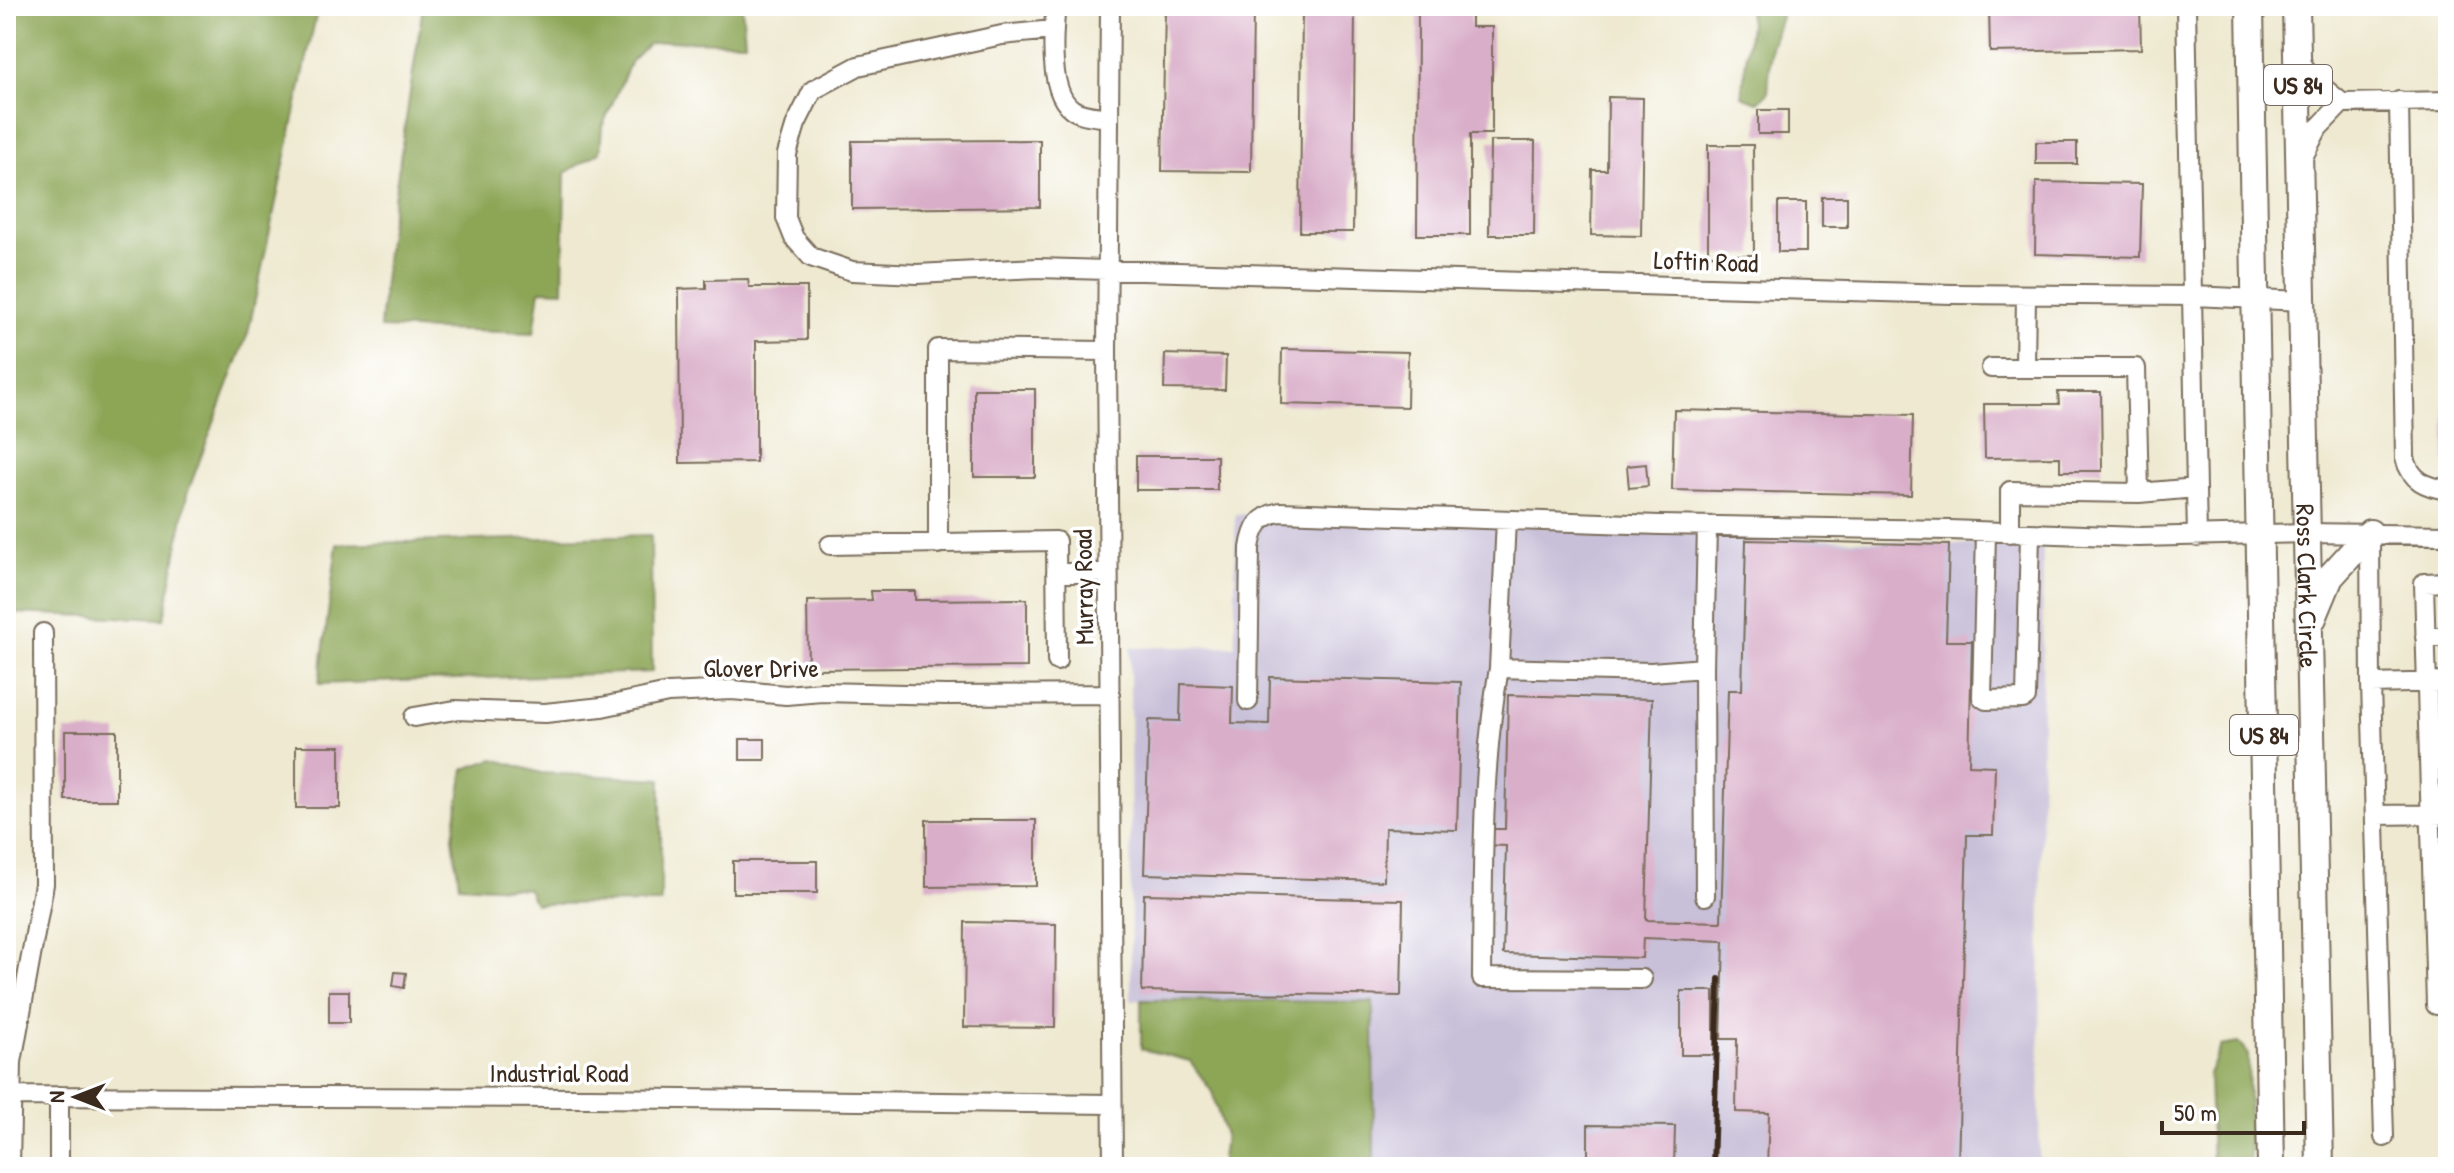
<svg xmlns="http://www.w3.org/2000/svg" width="2454" height="1173" font-family="'Patrick Hand',sans-serif">
<style>
.industrial{fill:#c8bfd8}
.forest{fill:#8ca657;stroke:#64683a;stroke-width:2}
.building{fill:#d9aec9}
.lines{fill:none;stroke-linecap:round;stroke-linejoin:round}
.minor-casing{stroke:#7a6d5c;stroke-width:22}
.highway-casing{stroke:#7a6d5c;stroke-width:30}
.minor{stroke:#fff;stroke-width:18}
.highway{stroke:#fff;stroke-width:26}
.rail{stroke:#3b2a1e;stroke-width:6}
.labels{text-anchor:middle;dominant-baseline:central;stroke-width:7;stroke-linejoin:round;paint-order:stroke}
.shield{fill:#fff;stroke:#766a62;stroke-width:2}
.shield-label{font-size:24px;font-weight:bold;fill:#3b2a1e}
.street-label{font-size:26px;fill:#3b2a1e;stroke:#fff}
</style>
<rect width="100%" height="100%" fill="#fff"/>
<filter id="ink" filterUnits="userSpaceOnUse"><feTurbulence type="fractalNoise" baseFrequency=".0125" numOctaves="2"/><feDisplacementMap in="SourceGraphic" scale="16" xChannelSelector="R" yChannelSelector="G"/><feConvolveMatrix kernelMatrix="1 2 1 2 8 2 1 2 1" color-interpolation-filters="sRGB"/></filter>
<filter id="wash" filterUnits="userSpaceOnUse"><feTurbulence type="fractalNoise" baseFrequency=".006" numOctaves="4" result="noise"/><feDisplacementMap in="SourceGraphic" scale="32" xChannelSelector="R" yChannelSelector="G"/><feGaussianBlur stdDeviation="1.8" result="paint"/><feColorMatrix in="noise" values="0 0 0 0 0 0 0 0 0 0 0 0 0 0 0 0 0 1.4 0 .05"/><feComposite in="paint" operator="in"/></filter>
<g filter="url(#wash)">
<rect width="100%" height="100%" fill="#eee9d0"/>
<!-- industrial -->
<path class="industrial" d="M1235,514L2043,548L2039,1167H1374L1373,1002L1131,1000L1130,648L1235,646Z"/>
<!-- forest -->
<path class="forest" d="M6,6H318L248,333L187,494L164,619L12,613L6,617Z
M423,6H742L745,42L667,41L648,44L631,61L602,127L600,152L565,173L563,291L540,290L534,333L380,328L388,239Z
M1747,6H1781V17L1771,47L1768,93L1758,102L1742,96L1750,23Z
M651,535L652,672L319,684L337,544Z
M494,759L541,773L661,779V903L535,904L528,889L459,885L453,837L464,769Z
M1141,1000L1373,1002L1374,1167H1221L1225,1136L1212,1092L1190,1061L1141,1049Z
M2238,1043L2248,1054L2250,1167H2212L2209,1075L2221,1046Z"/>
<g id="blocks">
<!-- building -->
<path class="building" d="M1165,6H1253L1251,172L1162,171Z
M1302,6H1355L1353,232H1300Z
M1418,6H1471V27H1492V134H1470V235H1417Z
M1989,6H2140L2141,49L1990,52Z
M1608,97L1643,98L1641,236L1591,235L1592,170H1607Z
M1758,110H1788V134H1758Z
M1040,140V207L852,209V141Z
M1490,141H1535L1534,235H1489Z
M2036,142H2077V164H2036Z
M1708,145H1753L1754,255H1708Z
M2036,182L2142,184L2140,257L2035,254Z
M1822,197H1847V227H1822Z
M1778,202H1806V252H1778Z
M748,279L749,287H807V340L756,341V462L680,463L679,289L706,288V280Z
M1282,349L1408,352L1407,407L1281,404Z
M1165,354L1226,356L1225,390L1164,389Z
M2445,386H2448V462H2445Z
M974,389H1035V477H974Z
M2058,392H2101L2102,471H2060V457L1985,458L1984,404H2059Z
M1674,410L1913,415L1911,495L1672,490Z
M1136,456H1217V490H1136Z
M1646,464L1648,486L1629,488L1627,466Z
M1746,540L1949,545L1946,641H1972L1969,765L1995,766L1993,835H1967L1958,1167H1767L1769,1113L1736,1112L1737,1039H1721L1724,941L1643,938L1642,958L1503,954L1506,846L1485,845V829H1505L1508,695L1652,699L1646,920L1721,922L1728,690H1742Z
M871,591H915V600L1027,599V667L808,669L807,601L872,600Z
M1270,677L1461,682L1457,830L1385,828L1384,881L1144,874L1149,720L1180,721L1181,684L1233,686L1232,723L1269,724Z
M65,731H117V800H65Z
M740,739H765V760H740Z
M296,746H340V808H296Z
M926,820H1036V886L926,887Z
M733,861H817V893H733Z
M1144,894L1403,900L1401,996L1142,991Z
M965,922L1056,924L1055,1028L964,1027Z
M395,972L406,973L404,988L393,986Z
M329,991H349V1023H329Z
M1681,991H1714V1055H1681Z
M1588,1125L1675,1126L1674,1167H1588Z"/>
</g>
</g>
<g filter="url(#ink)">
<use href="#blocks" fill-opacity="0" stroke="#7a6d5c" stroke-width="2"/>
<g class="lines">
<!-- minor casing -->
<g class="minor-casing">
<path id="minor" d="M1056,6C1053,32 1048,92 1072,109C1081,116 1098,116 1109,118
M1110,6L1107,351L1113,1167
M2186,6L2197,537
M1053,30L1002,35L858,66L813,90L796,124L787,154L786,218L794,238L811,257L852,271L917,274L1038,268L1952,294L2193,296L2302,301
M2299,57L2308,75L2342,103L2318,128L2302,159
M2399,101L2405,458C2411,481 2426,487 2448,490
M2342,103L2448,101
M1991,368H2136L2139,493
M2025,368L2026,295
M1506,520L1499,668L1651,672L1704,668L1707,526
M1986,533L1982,697L1986,700L2023,699L2026,697L2030,534
M2010,533V491L2139,493L2196,488
M2370,533L2371,684L2384,1137
M938,544V349L1107,351
M830,545L1056,541L1057,661
M1056,573H1108
M2425,637H2448
M1499,668C1481,770 1483,875 1482,978L1642,979
M1704,668L1705,896
M2371,684L2448,682
M1248,701L1250,548C1253,528 1259,516 1280,512L1660,525L1950,530L2138,537L2307,533L2448,535
M414,717L455,710L545,713L602,707L668,693L732,690L786,695L822,692L946,695L1110,694
M2375,815L2448,814
M2436,1005L2424,583L2448,582
M6,1096L590,1098L1112,1104
M10,1167L12,1062L44,884L43,633
M59,1167V1096"/>
</g>
<!-- highway casing -->
<g class="highway-casing">
<g id="highway">
<path d="M2250,6L2271,1167"/>
<path id="s1" d="M2296,6L2320,1167"/>
<path d="M2313,618L2330,577L2370,533"/>
</g>
</g>
<!-- minor -->
<use href="#minor" class="minor"/>
<!-- highway -->
<use href="#highway" class="highway"/>
<!-- rail -->
<path class="rail" d="M1713,1167L1719,979"/>
</g>
</g>
<g class="labels">
<!-- shield labels -->
<g class="shield">
<rect x="2264" y="65" width="68" height="40" rx="6"/>
<rect x="2230" y="715" width="68" height="40" rx="6"/>
</g>
<g class="shield-label">
<text x="2298" y="85">US 84</text>
<text x="2264" y="735">US 84</text>
</g>
<!-- street labels -->
<g class="street-label">
<text transform="translate(1706 261) rotate(2)">Loftin Road</text>
<text stroke="none"><textPath href="#s1" startOffset="580">Ross Clark Circle</textPath></text>
<text transform="translate(1083 587) rotate(-91)">Murray Road</text>
<text x="761" y="667">Glover Drive</text>
<text x="559" y="1072">Industrial Road</text>
</g>
</g>
<!-- margin -->
<rect width="2454" height="1173" fill="none" stroke="#fff" stroke-width="32"/>
<!-- north arrow -->
<g transform="translate(76 1097) rotate(270)" stroke="#ffffff" stroke-width="6" paint-order="stroke">
<path d="M0-6L14 30L0 20L-14 30Z" fill="#3b2a1e"/>
<text y="-12" font-size="22" font-weight="bold" text-anchor="middle" fill="#3b2a1e">N</text>
</g>
<!-- scale -->
<path d="M2162 1121v12h142v-12" fill="none" stroke="#3b2a1e" stroke-width="4"/>
<text x="2174" y="1121" font-size="24" fill="#3b2a1e" stroke="#ffffff" stroke-width="6" paint-order="stroke">50 m</text>
</svg>
